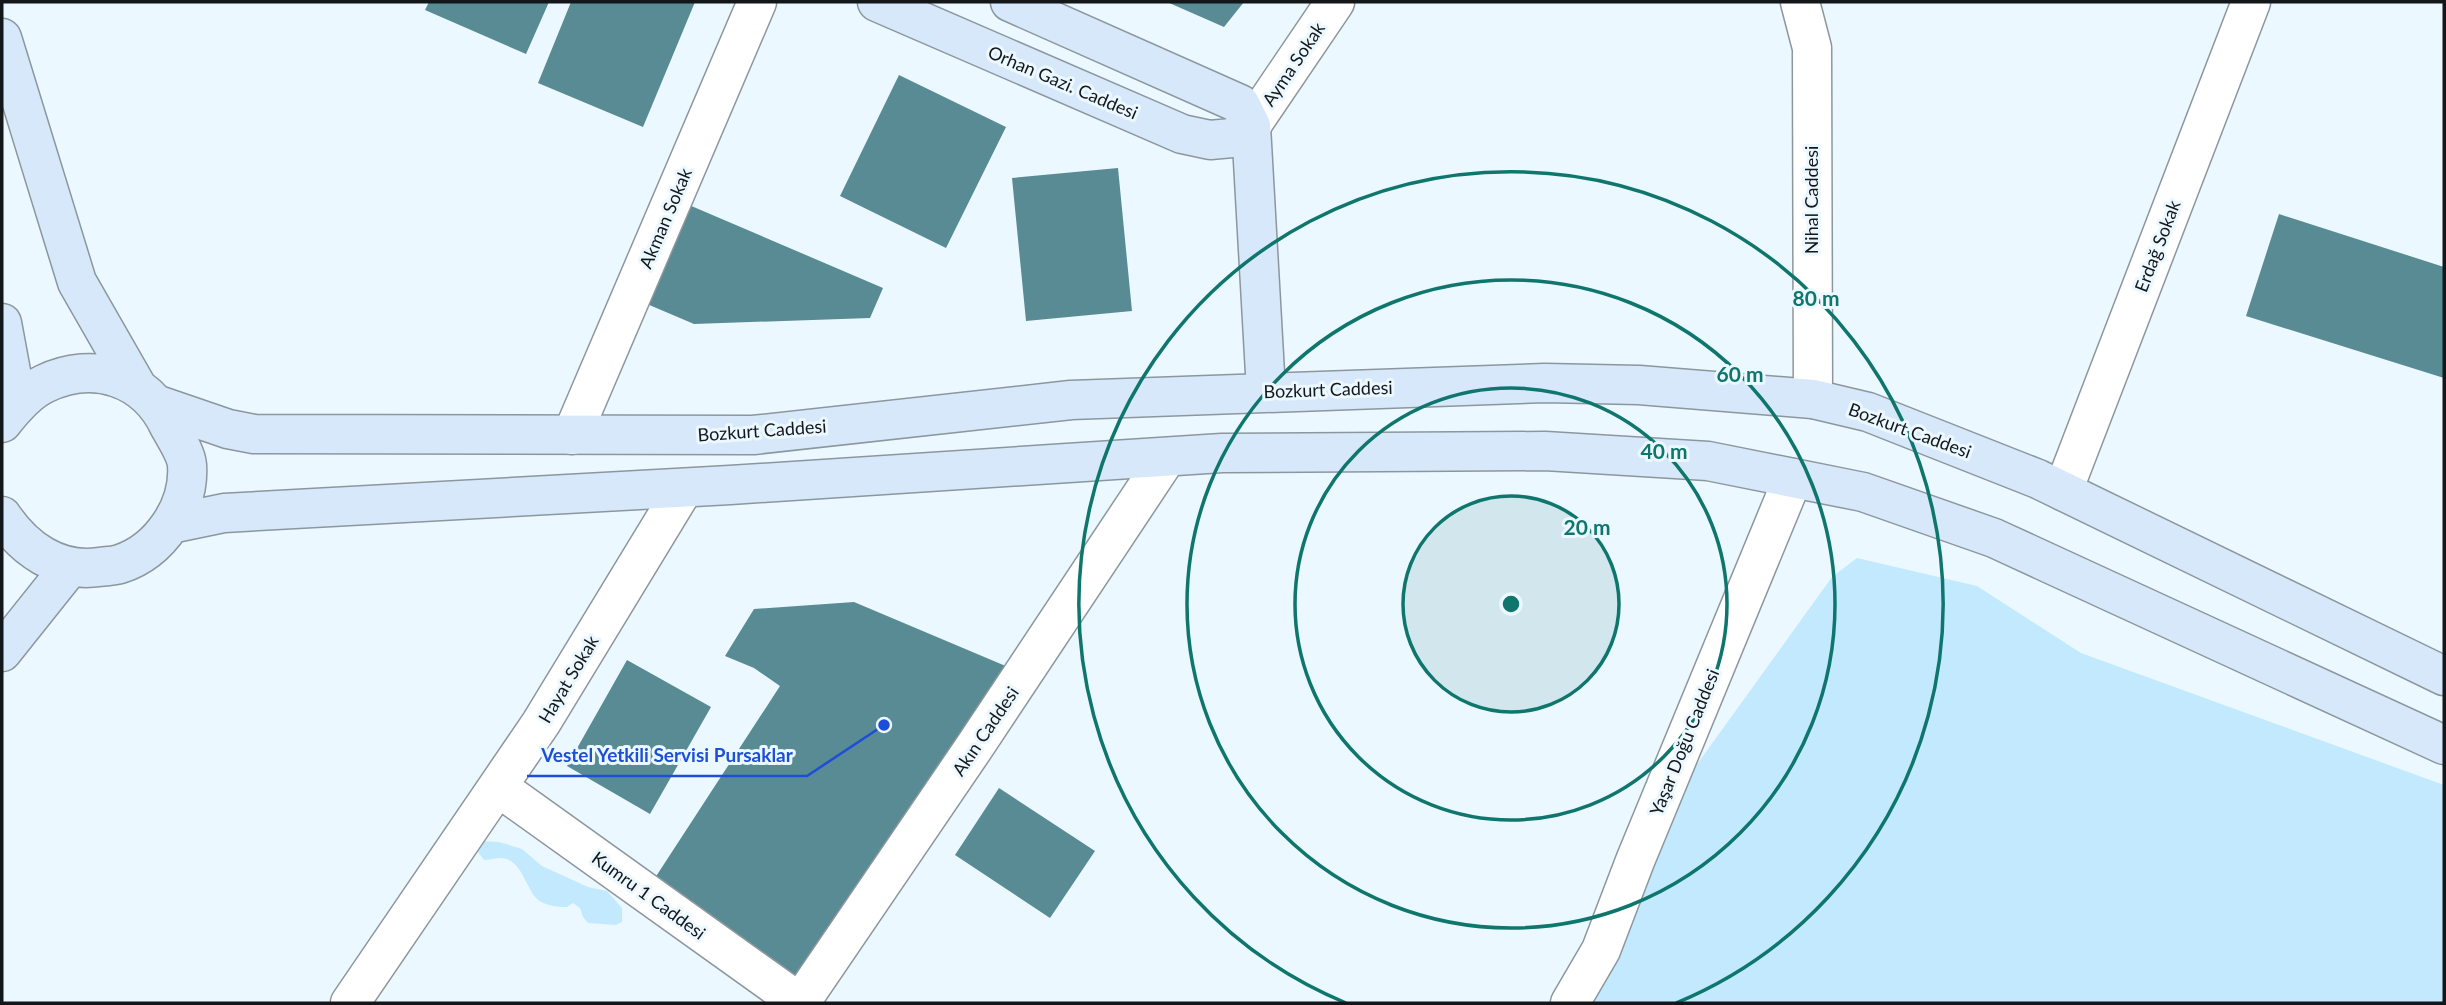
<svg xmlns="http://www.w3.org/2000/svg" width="2446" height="1005" font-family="Lato,sans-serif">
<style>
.green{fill:#c3e9fe}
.building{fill:#598b94}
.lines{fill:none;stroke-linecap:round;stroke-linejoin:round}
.street-casing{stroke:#8c979d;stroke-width:41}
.secondary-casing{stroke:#8c979d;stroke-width:41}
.street{stroke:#fff;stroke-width:38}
.secondary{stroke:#d7e8fb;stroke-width:38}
.ring{fill:none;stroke:#0f766e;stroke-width:3.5}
.labels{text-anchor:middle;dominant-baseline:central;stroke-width:6;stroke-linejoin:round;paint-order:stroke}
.street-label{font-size:18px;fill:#13171a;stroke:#ecf8ff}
.centre{fill:#0f766e;stroke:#ecf8ff;stroke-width:3.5}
.ring-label{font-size:21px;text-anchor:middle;font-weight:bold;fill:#0f766e;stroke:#ecf8ff;stroke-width:6;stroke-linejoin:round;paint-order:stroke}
.leader{fill:none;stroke:#1d4ed8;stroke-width:2.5}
.callout-dot{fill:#1d4ed8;stroke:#ecf8ff;stroke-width:2.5}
.callout-label{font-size:19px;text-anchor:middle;font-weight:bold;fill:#1d4ed8;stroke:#ecf8ff;stroke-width:6;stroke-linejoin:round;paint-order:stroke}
</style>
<rect width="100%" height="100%" fill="#ecf8ff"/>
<!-- green -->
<path class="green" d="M1857,558L1977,586L2081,653L2444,785V1003H1566L1685,781L1832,577Z
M480,841L499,842L522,849L542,866L588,887L607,891L622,908V922L616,925L588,923L583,917L580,908L573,903L567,907C557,907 544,906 536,898C525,886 521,859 501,858C496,858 489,860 484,860L478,852L476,843Z"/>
<!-- building -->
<path class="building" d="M429,2H549L526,54L425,10Z
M571,2H695L643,127L538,83Z
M1167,2H1244L1224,27Z
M899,75L1006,127L946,248L840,196Z
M1118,168L1132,311L1026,321L1012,178Z
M689,205L883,288L870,318L694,324L647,304Z
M2279,214L2444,267V378L2246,316Z
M854,602L1008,667L800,987L653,881L780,686L754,668L725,656L754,609Z
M627,660L711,707L650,814L567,766Z
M999,788L1095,851L1050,918L955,855Z"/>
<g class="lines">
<!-- street casing -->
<g class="street-casing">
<path id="street" d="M1800,2L1812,48L1813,399
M1251,126L1335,2
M572,435L757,2
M2063,491L2251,2
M498,787L800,1003L975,746L1167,457
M350,1003L541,723L684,488
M1570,1003L1601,950L1635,861L1793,478"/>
</g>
<!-- secondary casing -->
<g class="secondary-casing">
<path id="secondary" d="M877,2L1182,134L1210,140L1232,138L1251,126
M1010,2L1240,104L1251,126L1266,391
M2,38L77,282L136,385
M2,323L17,404
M158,405L228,429L254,434L753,435L1071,400L1545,383L1639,385L1813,399L1868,412L2038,479L2444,676
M2,423C13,409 27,392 44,384C94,360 146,377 169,426C175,437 186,453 187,465C190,507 160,551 120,564C114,566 106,566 99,567C58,573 24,549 2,516
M171,524L224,513L730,485L1222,453L1545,451L1708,461L1863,492L1994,538L2444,745
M2,652L69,568"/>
</g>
<!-- street -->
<use href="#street" class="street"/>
<!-- secondary -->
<use href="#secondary" class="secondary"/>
</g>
<!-- distance rings -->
<circle cx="1511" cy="604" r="108" fill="#0f766e" fill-opacity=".12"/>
<g class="ring">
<circle cx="1511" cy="604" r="108"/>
<circle cx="1511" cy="604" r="216"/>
<circle cx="1511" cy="604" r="324"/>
<path d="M1346 1003A432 432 0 1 1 1676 1003"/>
</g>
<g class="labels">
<!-- street labels -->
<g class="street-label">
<text transform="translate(1293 64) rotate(-56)">Ayma Sokak</text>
<text transform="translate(1063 82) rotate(23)">Orhan Gazi. Caddesi</text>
<text transform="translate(1811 200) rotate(-90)">Nihal Caddesi</text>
<text transform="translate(665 218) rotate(-67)">Akman Sokak</text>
<text transform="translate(2157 246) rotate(-69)">Erdağ Sokak</text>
<text transform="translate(1328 389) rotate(-2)">Bozkurt Caddesi</text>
<text transform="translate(762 430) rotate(-4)">Bozkurt Caddesi</text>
<text transform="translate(1910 430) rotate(20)">Bozkurt Caddesi</text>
<text transform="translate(568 679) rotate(-59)">Hayat Sokak</text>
<text transform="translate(985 731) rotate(-56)">Akın Caddesi</text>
<text transform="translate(1684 742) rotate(-68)">Yaşar Doğu Caddesi</text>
<text transform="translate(649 895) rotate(36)">Kumru 1 Caddesi</text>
</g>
</g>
<circle cx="1511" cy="604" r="10" class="centre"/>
<g class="ring-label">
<text x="1816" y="306">80 m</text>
<text x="1740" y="382">60 m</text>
<text x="1664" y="459">40 m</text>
<text x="1587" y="535">20 m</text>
</g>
<!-- callouts -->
<path class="leader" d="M884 725L807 776H527"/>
<circle class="callout-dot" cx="884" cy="725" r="7"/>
<g class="callout-label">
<text x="667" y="762">Vestel Yetkili Servisi Pursaklar</text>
</g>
<!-- border -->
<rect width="2446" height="1005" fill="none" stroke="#13171a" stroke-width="7"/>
</svg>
